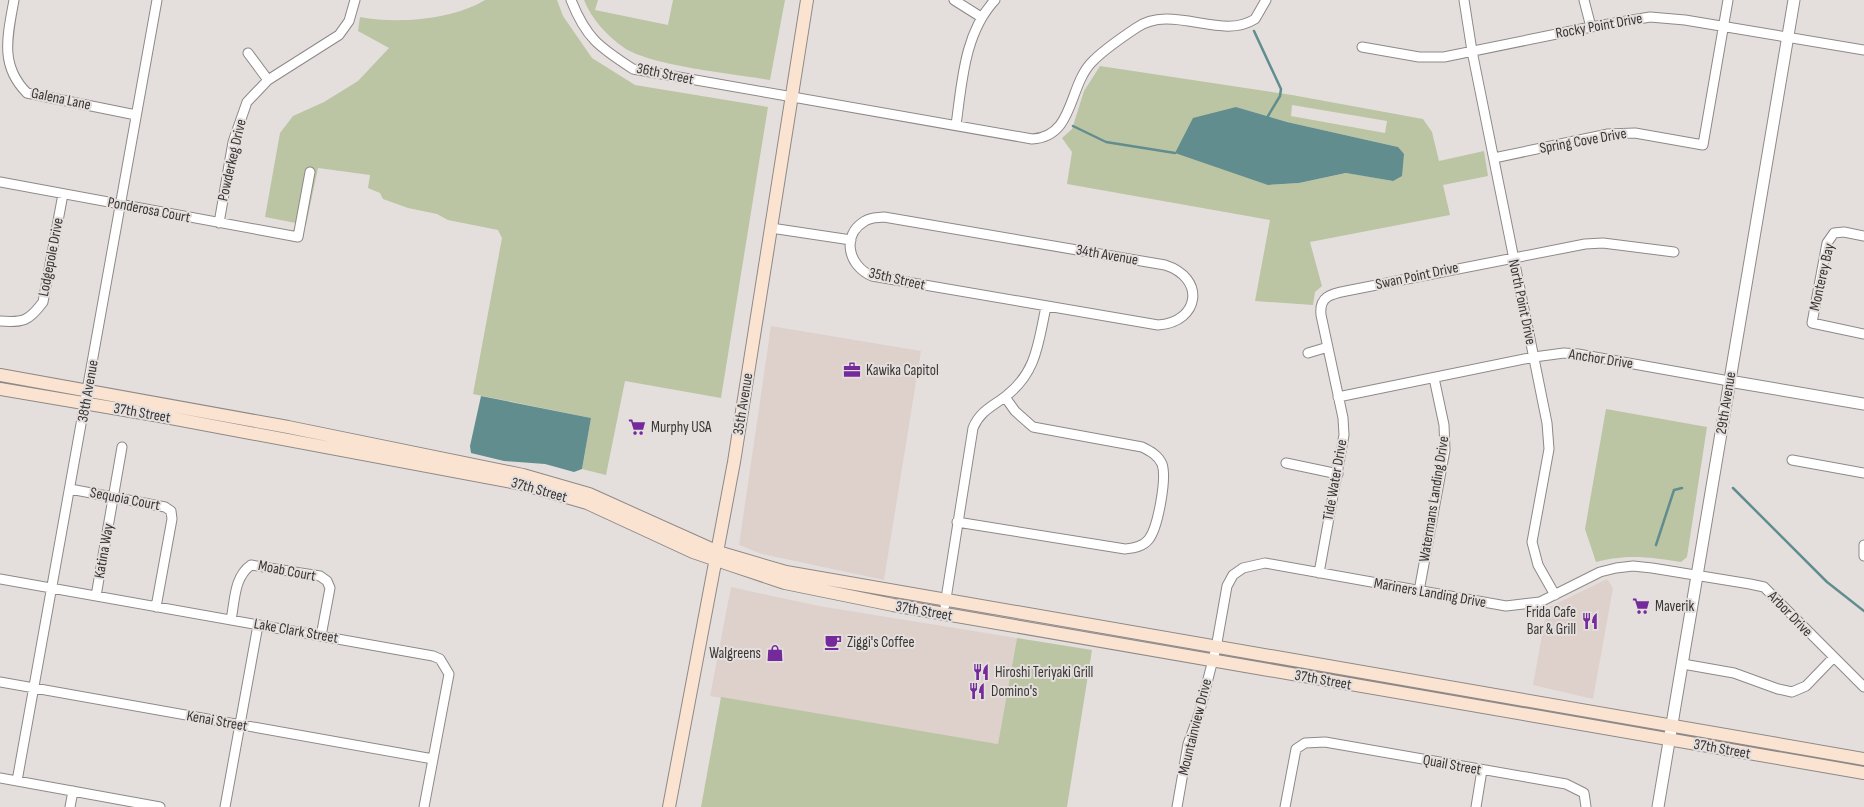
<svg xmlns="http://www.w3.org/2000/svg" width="1864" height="807" font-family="'Sofia Sans Condensed',sans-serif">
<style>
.built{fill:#ded1cc}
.green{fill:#bbc5a4;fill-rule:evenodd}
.water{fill:#618d8e}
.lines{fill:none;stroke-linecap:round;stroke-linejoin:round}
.stream{stroke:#618d8e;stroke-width:2.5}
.minor-casing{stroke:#8e8988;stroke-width:11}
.tertiary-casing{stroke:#8e8988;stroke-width:13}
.secondary-casing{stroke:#8e8988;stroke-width:14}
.minor{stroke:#fff;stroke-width:9}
.tertiary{stroke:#fff;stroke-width:11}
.secondary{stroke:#fae3d0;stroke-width:12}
.labels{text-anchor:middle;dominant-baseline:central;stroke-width:4;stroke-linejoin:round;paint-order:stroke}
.street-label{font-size:15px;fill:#383635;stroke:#e4dfdd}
.poi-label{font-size:15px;fill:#383635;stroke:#e4dfdd;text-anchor:start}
</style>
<rect width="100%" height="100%" fill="#e4dfdd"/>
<!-- built -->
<path class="built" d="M771,326L921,351L884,580L762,554L739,545Z
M1607,579L1613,588L1593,699L1533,685L1547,608Z
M731,587L819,606L1017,638L998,744L710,696Z"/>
<!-- green -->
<path class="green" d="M485,0H557L563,16L592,58L635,85L768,107L721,398L625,381L606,475L582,469L591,418L473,394L502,238L498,230L448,220L437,214L408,208L383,199L380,193L368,188L370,175L318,168L306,225L265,217L280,133L293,116L324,102L358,81L389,48L358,31L360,17C398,24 452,20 485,0Z
M584,0H598L595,10L668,25L673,0H785L770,80C736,74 649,66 623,47C607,36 591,18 584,0Z
M1100,66L1292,95L1423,119L1432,132L1439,161L1484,151L1488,176L1443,185L1450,215L1310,242L1322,286L1315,292L1313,305L1255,301L1270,220L1067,184L1072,152L1062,138L1072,129L1084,91ZM1292,105L1387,121L1385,133L1291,116ZM1236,107L1287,122L1398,147L1393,181L1347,173L1299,183L1268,185Z
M1606,409L1707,427L1687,557L1681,562C1649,557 1627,554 1596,562L1585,529Z
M1017,638L1092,650L1067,807H701L721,697L998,744Z"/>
<!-- water -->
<path class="water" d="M1236,107L1287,122L1398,147L1404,154L1402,176L1393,181L1346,173L1299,183L1268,185L1175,153L1193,118Z
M481,396L591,418L582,469L574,472L545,464L504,461L471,453L470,446Z"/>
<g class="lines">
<!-- stream -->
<path class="stream" d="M1254,31L1281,89L1280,96L1268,116
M1073,126L1106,142L1175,153
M1733,488L1827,582L1864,611
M1656,545L1674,490L1682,488"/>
<!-- minor casing -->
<g class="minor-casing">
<path id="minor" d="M14,0C7,38 0,66 27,93L136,115
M571,0C586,38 599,47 633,69L1032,139C1074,137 1068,88 1091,63C1103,50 1121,38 1136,28C1172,3 1221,41 1255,19L1266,0
M954,0L981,17
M1464,0L1472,51L1547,423L1549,449L1532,542L1538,565L1555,595
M1584,0L1591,27
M1362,47L1419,57H1444L1591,27L1650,17L1685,20L1864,50
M248,53L268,80
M956,125C962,83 964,33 995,0
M1494,158L1608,134L1635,133L1703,145L1728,0
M0,182L298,237L310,172
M884,217L1165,265C1206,278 1200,322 1158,325L872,276C848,266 841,235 865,221C871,217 878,218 884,217Z
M219,223L233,142L247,102L268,80L339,35L349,21L355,0
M771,228L851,240
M1864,236L1844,232L1834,233L1827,243L1812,323L1864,334
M0,321C23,323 29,321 43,302L63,194
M1308,353L1328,347
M1338,397L1534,357L1564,353L1578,354L1729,381
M1792,460L1864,473
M1286,463L1338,474
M70,489L165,507L171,511L172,519L156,607
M957,522L1125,549C1133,548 1143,547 1149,539C1158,527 1167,478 1162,464C1158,455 1150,451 1142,447L1033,427L1015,411L1005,397
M1864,545V556
M1319,573L1344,435L1343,418L1321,315C1319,297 1330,294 1346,291L1585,244L1603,243L1674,252
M0,579L433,656L440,659L449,674L424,807
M1419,591L1445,450L1444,425L1434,378
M96,596L122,447
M945,605L973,428C980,411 993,406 1006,396C1037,372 1038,343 1046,307
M231,620C235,600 234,577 251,565L320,576L327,581L330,588L321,636
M1683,664L1734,673L1778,689L1792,692L1806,686L1833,658
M0,682L433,759
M0,778L160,807
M17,781L157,0
M70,807L73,791
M225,807L258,625
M1177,807L1188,744L1199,714L1216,648L1227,586L1233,575L1243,568L1265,563L1506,606L1540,602L1600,572L1616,568L1633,566L1652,568L1750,584L1764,587L1864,687
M1285,807L1296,749L1305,743L1325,742L1566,784L1584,793L1586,807
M1476,807L1482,770"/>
</g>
<!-- tertiary casing -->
<g class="tertiary-casing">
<path id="tertiary" d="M1729,381L1864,404
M1658,807L1794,0"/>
</g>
<!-- secondary casing -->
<g class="secondary-casing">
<path id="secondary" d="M0,375L288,427L523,475L589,494L718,552L786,572L1864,759
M0,389L160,416L522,484L587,503L693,552L731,565L785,583L893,605L1864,773
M669,807L734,462L807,0"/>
</g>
<!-- minor -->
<use href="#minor" class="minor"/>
<!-- tertiary -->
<use href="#tertiary" class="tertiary"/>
<!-- secondary -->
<use href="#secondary" class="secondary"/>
</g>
<!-- icons -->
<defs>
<g id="office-bare" transform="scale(1.35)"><path d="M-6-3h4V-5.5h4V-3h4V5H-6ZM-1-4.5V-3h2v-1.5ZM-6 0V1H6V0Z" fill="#752a9c" stroke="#e4dfdd" stroke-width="2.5" paint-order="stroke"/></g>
<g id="supermarket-bare" transform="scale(1.35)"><path d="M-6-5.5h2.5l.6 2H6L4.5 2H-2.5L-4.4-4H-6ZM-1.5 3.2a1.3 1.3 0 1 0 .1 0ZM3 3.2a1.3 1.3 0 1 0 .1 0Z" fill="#752a9c" stroke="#e4dfdd" stroke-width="2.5" paint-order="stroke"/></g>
<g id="restaurant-bare" transform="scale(1.35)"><path d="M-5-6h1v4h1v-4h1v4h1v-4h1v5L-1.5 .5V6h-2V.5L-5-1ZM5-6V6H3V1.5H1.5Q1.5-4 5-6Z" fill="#752a9c" stroke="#e4dfdd" stroke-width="2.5" paint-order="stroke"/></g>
<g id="cafe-bare" transform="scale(1.35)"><path d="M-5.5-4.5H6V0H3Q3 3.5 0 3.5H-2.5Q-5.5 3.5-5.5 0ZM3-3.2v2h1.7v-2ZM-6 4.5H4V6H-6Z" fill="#752a9c" stroke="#e4dfdd" stroke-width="2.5" paint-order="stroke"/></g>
<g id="shop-bare" transform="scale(1.35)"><path d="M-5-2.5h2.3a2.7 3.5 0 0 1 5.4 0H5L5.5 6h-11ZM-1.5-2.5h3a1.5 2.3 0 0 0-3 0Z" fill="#752a9c" stroke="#e4dfdd" stroke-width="2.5" paint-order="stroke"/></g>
</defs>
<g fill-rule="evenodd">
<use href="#office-bare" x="852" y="370"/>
<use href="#supermarket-bare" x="637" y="427"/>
<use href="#supermarket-bare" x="1641" y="606"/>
<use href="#restaurant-bare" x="1590" y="621"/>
<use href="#cafe-bare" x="833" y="642"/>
<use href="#shop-bare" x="775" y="653"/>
<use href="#restaurant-bare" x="981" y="672"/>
<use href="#restaurant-bare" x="977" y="691"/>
</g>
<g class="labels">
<!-- street labels -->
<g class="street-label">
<text transform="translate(1599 26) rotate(-10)">Rocky Point Drive</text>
<text transform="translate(665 74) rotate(12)">36th Street</text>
<text transform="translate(61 99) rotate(12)">Galena Lane</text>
<text transform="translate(1583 141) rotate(-10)">Spring Cove Drive</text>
<text transform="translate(232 160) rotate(-77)">Powderkeg Drive</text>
<text transform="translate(149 210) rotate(11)">Ponderosa Court</text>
<text transform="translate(1107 255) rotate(10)">34th Avenue</text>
<text transform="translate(51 257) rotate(-79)">Lodgepole Drive</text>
<text transform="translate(1417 276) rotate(-12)">Swan Point Drive</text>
<text transform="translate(1822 277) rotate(-77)">Monterey Bay</text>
<text transform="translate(897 279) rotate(13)">35th Street</text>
<text transform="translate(1522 302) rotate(78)">North Point Drive</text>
<text transform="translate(1601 359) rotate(9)">Anchor Drive</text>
<text transform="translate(88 391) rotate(-80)">38th Avenue</text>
<text transform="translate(1726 403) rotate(-81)">29th Avenue</text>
<text transform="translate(743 404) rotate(-81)">35th Avenue</text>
<text transform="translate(142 413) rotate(10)">37th Street</text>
<text transform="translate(1335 480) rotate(-80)">Tide Water Drive</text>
<text transform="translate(539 490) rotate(16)">37th Street</text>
<text transform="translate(125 499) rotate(11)">Sequoia Court</text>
<text transform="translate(1434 499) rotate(-81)">Watermans Landing Drive</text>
<text transform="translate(104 551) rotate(-80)">Katina Way</text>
<text transform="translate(287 571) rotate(11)">Moab Court</text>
<text transform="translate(1430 593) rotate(10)">Mariners Landing Drive</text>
<text transform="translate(924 611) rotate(10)">37th Street</text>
<text transform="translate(1790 614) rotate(46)">Arbor Drive</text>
<text transform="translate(296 631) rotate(10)">Lake Clark Street</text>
<text transform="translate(1323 680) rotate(10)">37th Street</text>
<text transform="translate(217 721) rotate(10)">Kenai Street</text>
<text transform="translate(1195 727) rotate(-76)">Mountainview Drive</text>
<text transform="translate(1722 749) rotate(10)">37th Street</text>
<text transform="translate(1452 765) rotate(10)">Quail Street</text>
</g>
<!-- poi labels -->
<g class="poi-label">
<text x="866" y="370">Kawika Capitol</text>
<text x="651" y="427">Murphy USA</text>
<text x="1655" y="606">Maverik</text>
<text x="1576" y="612" text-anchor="end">Frida Cafe<tspan x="1576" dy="17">Bar &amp; Grill</tspan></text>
<text x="847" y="642">Ziggi's Coffee</text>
<text x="761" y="653" text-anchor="end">Walgreens</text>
<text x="995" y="672">Hiroshi Teriyaki Grill</text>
<text x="991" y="691">Domino's</text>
</g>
</g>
</svg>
